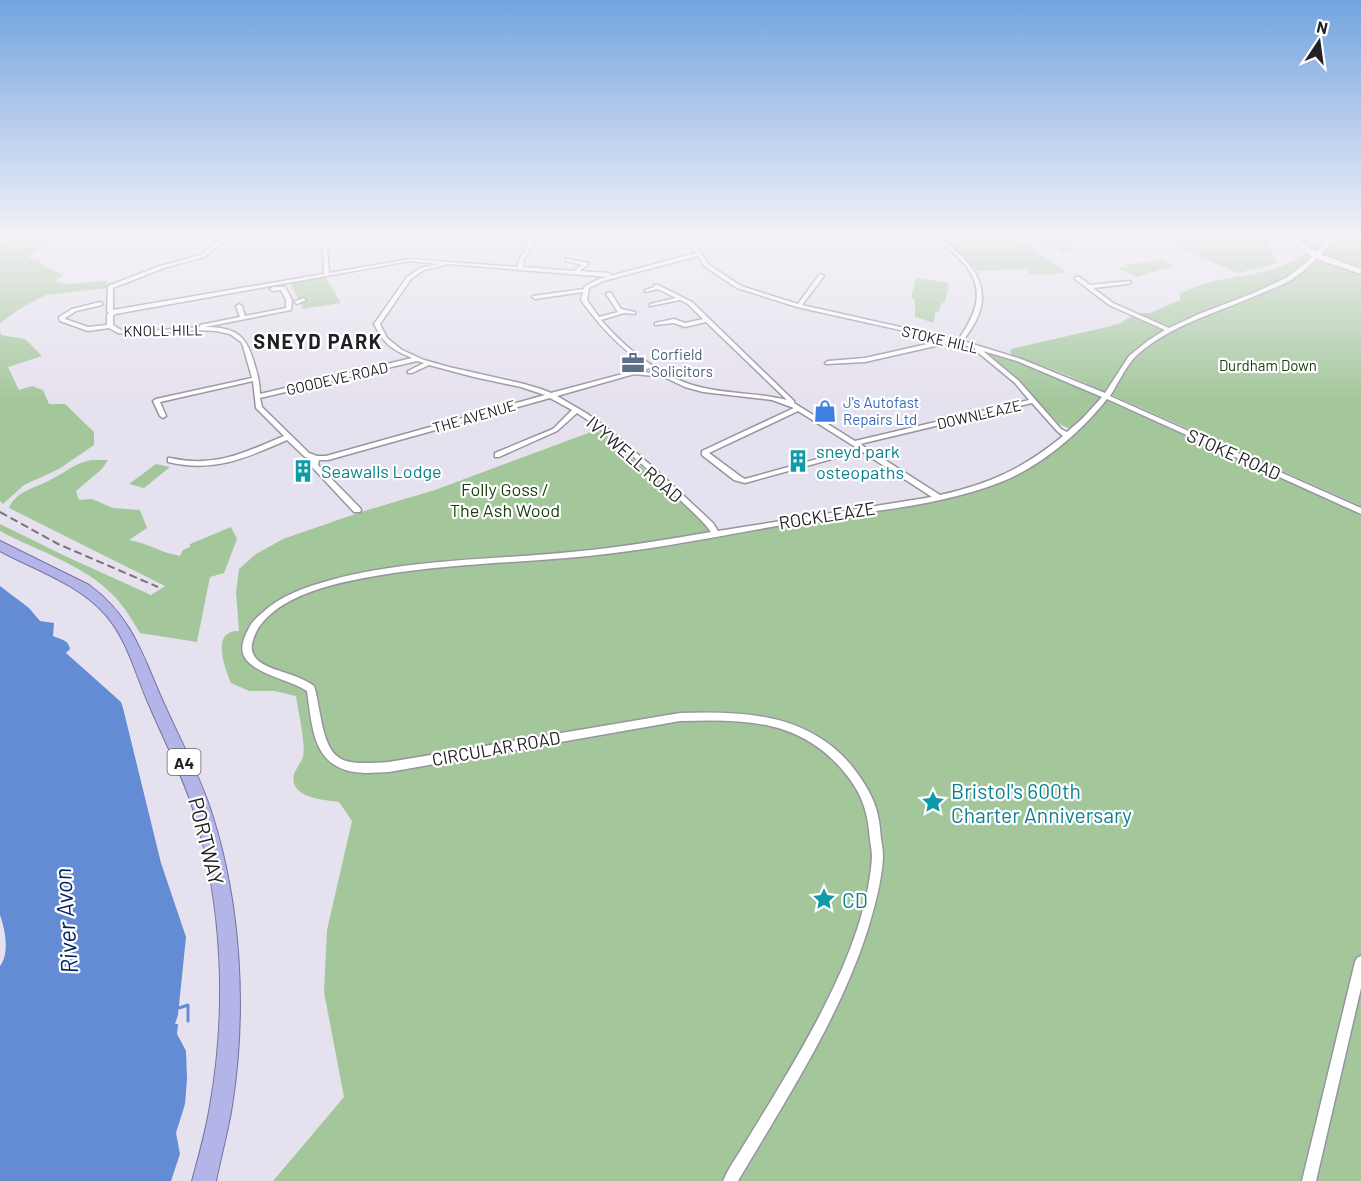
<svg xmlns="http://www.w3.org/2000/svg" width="1361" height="1181" font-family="Barlow,sans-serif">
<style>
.green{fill:#a3c79b}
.water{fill:#638cd5}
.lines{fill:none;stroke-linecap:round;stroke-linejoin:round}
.stream{stroke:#638cd5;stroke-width:3}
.minor-casing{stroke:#97949f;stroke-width:3}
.secondary-casing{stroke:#97949f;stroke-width:3}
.trunk-casing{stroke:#7474a0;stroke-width:2}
.minor{fill:#fff;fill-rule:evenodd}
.secondary{fill:#fff;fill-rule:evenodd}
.trunk{fill:#b3b4e8;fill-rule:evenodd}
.rail{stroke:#77747c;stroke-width:2;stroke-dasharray:8 4;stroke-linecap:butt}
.labels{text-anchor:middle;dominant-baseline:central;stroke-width:4.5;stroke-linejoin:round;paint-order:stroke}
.far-street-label{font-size:15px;fill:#222024;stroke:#fff}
.far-service-label{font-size:15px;fill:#4e5e75;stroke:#fff;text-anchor:start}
.far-park-label{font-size:15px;fill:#1a410f;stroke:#fff}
.far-shop-label{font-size:15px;fill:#366cbe;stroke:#fff;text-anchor:start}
.shield{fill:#fff;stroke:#646366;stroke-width:1.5}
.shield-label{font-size:16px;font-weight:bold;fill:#222024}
.culture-label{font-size:18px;fill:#0d838f;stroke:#fff;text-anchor:start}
.street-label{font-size:18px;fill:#222024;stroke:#fff}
.park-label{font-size:18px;fill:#1a410f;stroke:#fff}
.far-district-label{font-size:20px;font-weight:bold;letter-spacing:1.5px;fill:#222024;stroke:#fff}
.near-culture-label{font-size:21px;fill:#0d838f;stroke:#fff;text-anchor:start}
.near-street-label{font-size:21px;fill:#222024;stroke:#fff}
.near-water-label{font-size:24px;font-style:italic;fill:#032565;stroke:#fff}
</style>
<rect width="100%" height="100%" fill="#e6e1ee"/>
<!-- green -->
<path class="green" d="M6,235H54L28,258L38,259L43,265L63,275L54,281L69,284L107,281L106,288L46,295L21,308L0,323V246Z
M979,235H1011L1067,272L1048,275L1030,274L1027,269L977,271L963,256L945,242Z
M1028,235H1095L1066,244L1077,248L1062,253L1052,244L1038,245Z
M1183,235H1265L1277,263L1238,273L1170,244Z
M1287,235H1361V506L1067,375L1012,355L1010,351L1011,349L1107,327L1121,323L1136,313H1150L1180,300V293C1191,290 1200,284 1211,282C1243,274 1286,274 1310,248Z
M1160,259L1173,266L1136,277L1118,268L1128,266L1125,264L1145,263Z
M325,276L341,303L303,309L290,282Z
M916,278L949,283L945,302L941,304L939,311L935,313L934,323L915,317V300L911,297Z
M0,329L1,335L25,339L42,356L8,367L19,390L32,386L43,390L49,404H65L94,432V445L59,469L24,485L3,504L0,501Z
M984,351L1039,370L1361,514V1181H273L344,1097L324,992L327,930L352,821L339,802C324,800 288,798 294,774C296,768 301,763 303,757C306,743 298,711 296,696L275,691H249L231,683C225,669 210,630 239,631L236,592L239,569L256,554L283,539L361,512L435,490L599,429L718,535L942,501L1008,479L1041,460L1075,431L1059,424L1016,378Z
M91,460H108L102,469L76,491L79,500L92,499L113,508L140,510L147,528L129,540C147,543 162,553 180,556L183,550L190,547V544L231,527L237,539L224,573L210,577L197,642L140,633C132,620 124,606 113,595C83,564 37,551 0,531V524L65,556L151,595L165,586L9,508C16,490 37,488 52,479C66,472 75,463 91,460Z
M156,464L170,467L144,488L129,484Z"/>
<!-- water -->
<path class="water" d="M0,586L29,608L40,621L54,623L53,636C61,640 68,639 70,649L66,653L121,702L123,708L161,863L186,937L178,1015L175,1024H178L177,1034L186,1051L187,1079L185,1104L176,1133L180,1154L171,1181H0V966C10,953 5,929 0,915Z"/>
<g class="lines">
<!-- stream -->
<path class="stream" d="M179,1008L188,1005V1021"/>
<!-- minor casing -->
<g class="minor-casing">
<path id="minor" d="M225,235H230L227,238C235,239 242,235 250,235L232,241H224L204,257L164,268L113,288V310L324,274L323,249L332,235H336L327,249L329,273L410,259L518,267L519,261L529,242L520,235H525L534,242L523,261L524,267L574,271L582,265L566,261V259H568L588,263V265L579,271L608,273L611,275L608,277L448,264L424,270L411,279L380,324L387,338L402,350L424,360L449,367L524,384L541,389L551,393L630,372L645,365C620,347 599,326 581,300L583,292L535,299L532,297L533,296L584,289L585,286L599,279L696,253L685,235H689L708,264L741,286L798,304L819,275L821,274L824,276L802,305L958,340C978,311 987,287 960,259C951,250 940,243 931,235H936C959,253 988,274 981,307C978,320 970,331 963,341L1021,359L1105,393L1129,356L1149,340L1165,330L1109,305L1075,279V277H1079L1090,285L1130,281L1131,282L1128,284L1093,288L1113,303L1169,328L1199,314L1251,294L1286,278L1308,261L1332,235H1337C1324,252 1309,268 1291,280C1282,285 1272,289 1262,293C1220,312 1174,323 1138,354C1126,365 1119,382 1110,396L1361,508V514L1107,399C1081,432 1040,467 1001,482C937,507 867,511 800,522C722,535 645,552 566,558C505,563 442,565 381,575C358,579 335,583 313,591C290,599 260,615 253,640C245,664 276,669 292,675C300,678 307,681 314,686C317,695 318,705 320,714C329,765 341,765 389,762L680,713C743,711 807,713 851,765C862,779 875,798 878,816C880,824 880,831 881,839C882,845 883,851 883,857C882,881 874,909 867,932C838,1021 785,1101 738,1181H723C727,1171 733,1162 739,1153C750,1135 761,1117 772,1099C814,1029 866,941 872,858C872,852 871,846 870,840C868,813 863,795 845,773C801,719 745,719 680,721L389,772C381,772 373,773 365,773C313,771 313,732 307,691C289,679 253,674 244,656C240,647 244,638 248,630C251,623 256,618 262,613C281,595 306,587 331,580C409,559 491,560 571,552C618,548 664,540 711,532C702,519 689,509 678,498C646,468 614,436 577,413L557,431L499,457H495V453L553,429L572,410L550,398L328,460H319L318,465L360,508L361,510L360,512H354L312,467L310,465L312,459L305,457L287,440C246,458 214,473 168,462V458H170C215,468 244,453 284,436L256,408L253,381L160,402L166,416L163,418L160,416L153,401L156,399L252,378L243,346L241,342L230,334L216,331L196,330L135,335L118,333L109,328L88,331L60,321L59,317L72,309L100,302L102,303V305L76,311L65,318V319L88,327L107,325V315L109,313L107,311L108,286L160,266L200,255ZM698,256L704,266L737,288L797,307L945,340L865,358L828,361L825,363L826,364L865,362L953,342L975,348V350L1015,383L1029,400L855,441L794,403V401L692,302L658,285H654V287L645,290V292L658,289L676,298L650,304V306L680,300L688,304L703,319L685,323L674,319L655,323V325L674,323L685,327L706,322L787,400C759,393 731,394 704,388C664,380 627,350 601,320L624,313L635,314V312L621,309L611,293L609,292L606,294L618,312L599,317L587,300L589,288L603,281ZM410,261L439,264L420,268L407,277L374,324C384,344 391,349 412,358L260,394C260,385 258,376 255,366C247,336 237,327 205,327L291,310L292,300L285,287H273L270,289L273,291L281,290L286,300V308L245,316L242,306L239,304L236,306L240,317L200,325V327L135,332L121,330L113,325V316L115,314ZM983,351L1017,361L1102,397L1083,418L1067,432L1061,429L1019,381ZM417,361L424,363L408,371V373H412L429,365L474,377L521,387L545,395L326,456H317L309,453L262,407L260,398ZM649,368L657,373L640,372ZM634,374L664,377L685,387L703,392L772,400L794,408L702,451V455L734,480L745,483L861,451L932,497L718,531L713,523L654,468L609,430L586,413L557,396ZM1032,403L1057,431L1063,436C1024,468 990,484 940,495L860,444ZM798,411L857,448L745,479L740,476L709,453Z
M303,298L306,300L297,304L294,302Z
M1361,956V988L1316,1181H1302L1355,962L1357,958Z"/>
</g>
<!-- secondary casing -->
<g class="secondary-casing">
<path id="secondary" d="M1280,235H1288L1320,254L1361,269V274L1314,258Z"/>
</g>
<!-- trunk casing -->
<g class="trunk-casing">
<path id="trunk" d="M0,541L89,585C134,618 143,658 165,706C181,742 200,776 212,814C241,905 247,1011 232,1106C228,1131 221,1156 216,1181H192C199,1156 206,1131 210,1106C227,1011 223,904 194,812C183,776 165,742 150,707C136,676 128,640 105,614C77,583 35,570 0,551Z"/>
</g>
<!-- minor -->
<use href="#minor" class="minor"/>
<!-- secondary -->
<use href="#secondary" class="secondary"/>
<!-- trunk -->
<use href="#trunk" class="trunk"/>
<!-- rail -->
<path class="rail" d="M0,512L58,544L158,587"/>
</g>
<!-- sky -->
<linearGradient id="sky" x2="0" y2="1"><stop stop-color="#73a4e0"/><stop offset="0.59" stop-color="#f4f2f7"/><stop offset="1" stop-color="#f4f2f7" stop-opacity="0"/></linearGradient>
<rect width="1361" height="400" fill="url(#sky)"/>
<!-- icons -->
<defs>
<g id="office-bare" transform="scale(1.8)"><path d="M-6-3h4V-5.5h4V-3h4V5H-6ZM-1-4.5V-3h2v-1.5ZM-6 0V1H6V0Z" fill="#5c6f8a" stroke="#fff" stroke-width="2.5" paint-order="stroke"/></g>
<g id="shop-bare" transform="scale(1.8)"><path d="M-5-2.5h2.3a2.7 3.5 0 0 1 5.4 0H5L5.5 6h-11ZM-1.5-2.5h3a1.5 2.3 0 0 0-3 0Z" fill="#3f7fe0" stroke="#fff" stroke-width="2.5" paint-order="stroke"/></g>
<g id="building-bare" transform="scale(1.8)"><path d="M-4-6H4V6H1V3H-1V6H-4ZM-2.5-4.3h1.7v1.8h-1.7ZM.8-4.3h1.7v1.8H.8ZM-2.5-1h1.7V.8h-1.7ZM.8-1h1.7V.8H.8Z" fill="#0f9aa8" stroke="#fff" stroke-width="2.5" paint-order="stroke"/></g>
<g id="sight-bare" transform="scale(1.8)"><path d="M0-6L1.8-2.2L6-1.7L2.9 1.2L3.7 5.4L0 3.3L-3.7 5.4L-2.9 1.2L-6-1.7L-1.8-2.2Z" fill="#0f9aa8" stroke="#fff" stroke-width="2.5" paint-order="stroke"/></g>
</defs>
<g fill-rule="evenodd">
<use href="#office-bare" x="633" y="363"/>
<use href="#shop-bare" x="825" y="411"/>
<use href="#building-bare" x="798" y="461"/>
<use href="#building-bare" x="303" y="471"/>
<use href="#sight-bare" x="933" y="802"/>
<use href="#sight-bare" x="824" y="899"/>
</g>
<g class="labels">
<!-- far-street labels -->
<g class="far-street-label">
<text transform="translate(163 330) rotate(-1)">KNOLL HILL</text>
<text transform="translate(940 339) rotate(13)">STOKE HILL</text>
<text transform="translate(337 378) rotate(-13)">GOODEVE ROAD</text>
<text transform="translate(979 414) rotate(-13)">DOWNLEAZE</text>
<text transform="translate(474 416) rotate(-16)">THE AVENUE</text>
</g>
<!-- far-service labels -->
<g class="far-service-label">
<text x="651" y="354">Corfield<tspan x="651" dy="17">Solicitors</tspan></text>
</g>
<!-- far-park labels -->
<g class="far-park-label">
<text x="1268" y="365">Durdham Down</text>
</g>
<!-- far-shop labels -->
<g class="far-shop-label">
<text x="843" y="402">J's Autofast<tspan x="843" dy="17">Repairs Ltd</tspan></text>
</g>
<!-- shield labels -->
<rect class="shield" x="167.5" y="749" width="33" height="26" rx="4.5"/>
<g class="shield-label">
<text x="184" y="762">A4</text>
</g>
<!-- culture labels -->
<g class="culture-label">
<text x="816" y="451">sneyd park<tspan x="816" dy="21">osteopaths</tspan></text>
<text x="321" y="471">Seawalls Lodge</text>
</g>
<!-- street labels -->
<g class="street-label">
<text transform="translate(1234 454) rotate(24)">STOKE ROAD</text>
<text transform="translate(635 459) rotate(41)">IVYWELL ROAD</text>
<text transform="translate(827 515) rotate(-9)">ROCKLEAZE</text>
<text transform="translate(496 748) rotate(-10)">CIRCULAR ROAD</text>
</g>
<!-- park labels -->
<g class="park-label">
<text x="505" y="489">Folly Goss /<tspan x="505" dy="21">The Ash Wood</tspan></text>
</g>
<!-- far-district labels -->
<g class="far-district-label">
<text x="318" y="341">SNEYD PARK</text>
</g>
<!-- near-culture labels -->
<g class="near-culture-label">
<text x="951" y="790">Bristol's 600th<tspan x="951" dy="24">Charter Anniversary</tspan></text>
<text x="842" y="899">CD</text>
</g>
<!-- near-street labels -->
<g class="near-street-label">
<text transform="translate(207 841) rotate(76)">PORTWAY</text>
</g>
<!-- near-water labels -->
<g class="near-water-label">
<text transform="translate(65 921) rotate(-94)">River Avon</text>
</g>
</g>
<!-- north arrow -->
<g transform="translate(1319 42) rotate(13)" stroke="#ffffff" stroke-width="4.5" paint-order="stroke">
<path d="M0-4.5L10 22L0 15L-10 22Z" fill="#222024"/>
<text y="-9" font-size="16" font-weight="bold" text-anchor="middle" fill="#222024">N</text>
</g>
</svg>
